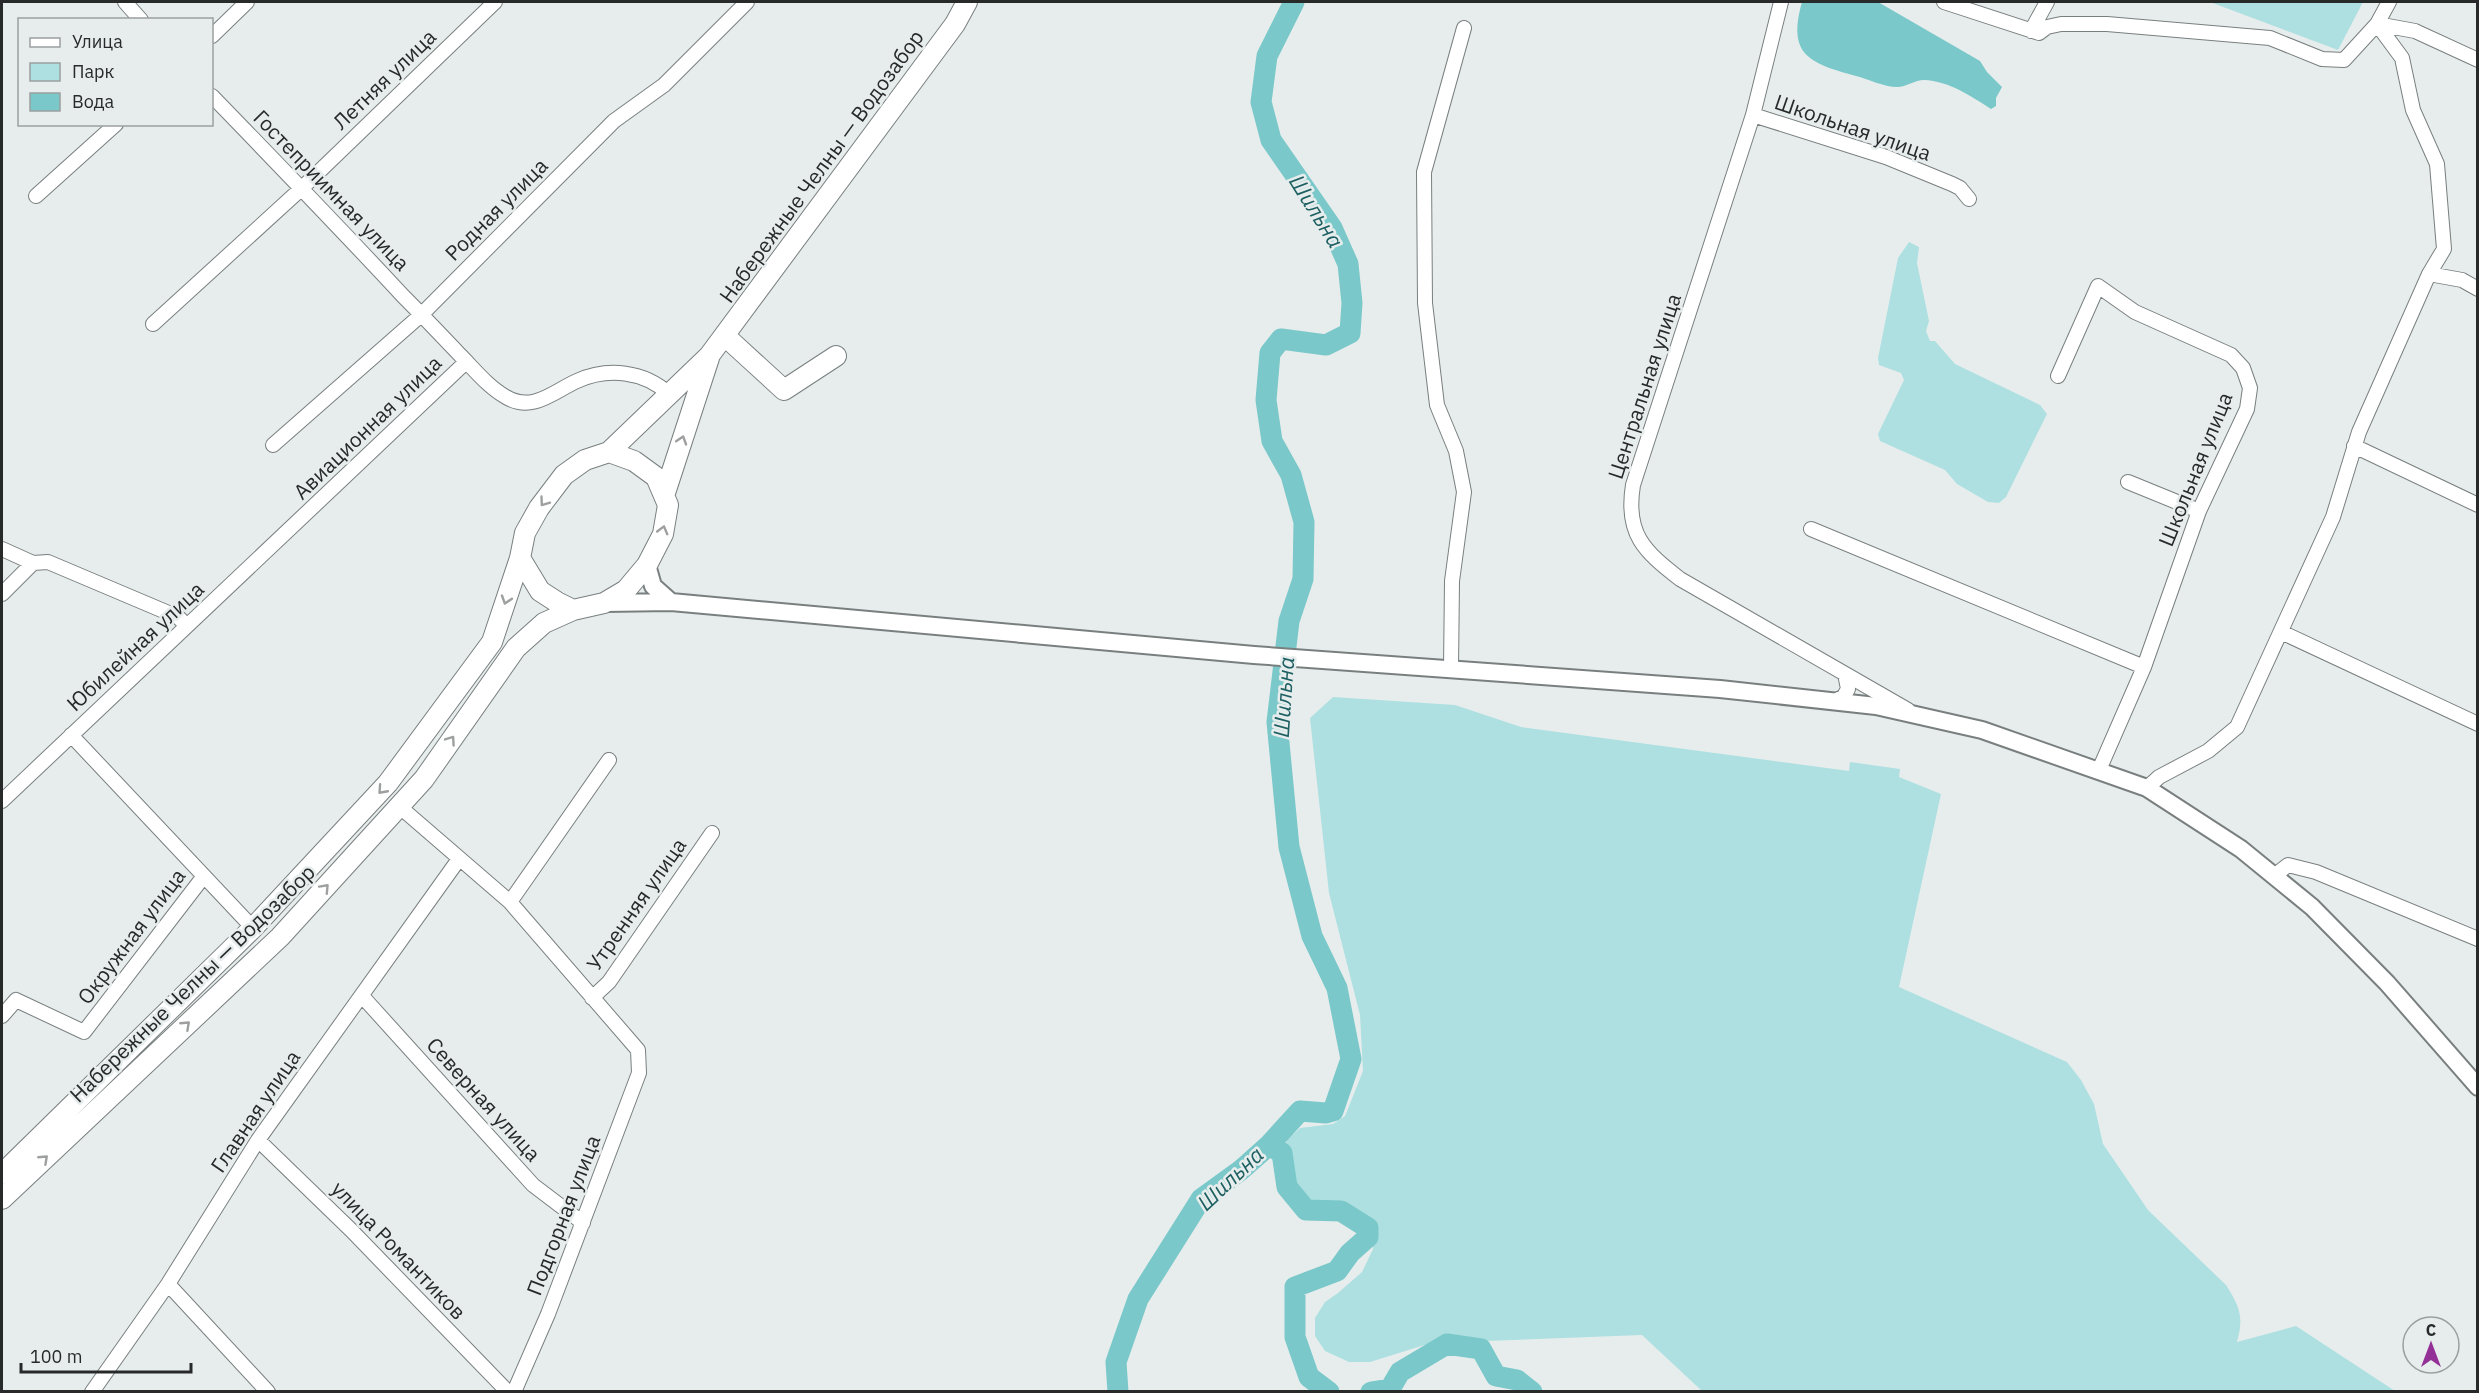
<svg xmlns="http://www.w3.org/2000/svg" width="2479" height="1393" font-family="'IBM Plex Sans',sans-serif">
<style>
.green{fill:#aee0e1}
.water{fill:#7ac8c9}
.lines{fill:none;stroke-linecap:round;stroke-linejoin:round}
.river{stroke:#7ac8c9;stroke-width:21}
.minor-casing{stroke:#797f7f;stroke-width:16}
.tertiary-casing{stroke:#797f7f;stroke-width:20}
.secondary-casing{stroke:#797f7f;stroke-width:22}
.minor{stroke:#fff;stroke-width:14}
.tertiary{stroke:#fff;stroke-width:16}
.secondary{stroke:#fff;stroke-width:20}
.oneway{stroke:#9e9f9f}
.labels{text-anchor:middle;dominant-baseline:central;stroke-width:5;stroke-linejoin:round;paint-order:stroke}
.street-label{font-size:21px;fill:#282a2a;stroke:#e7eded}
.water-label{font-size:22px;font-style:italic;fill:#1f6062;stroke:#e7eded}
</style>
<rect width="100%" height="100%" fill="#e7eded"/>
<!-- green -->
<path class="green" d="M2210,2H2363L2338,50Z
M1909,242L1919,247L1917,263L1929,321L1926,331L1930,341H1935L1955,364L2040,405L2047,414L2006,497L1999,503L1988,502L1957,484L1945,470L1880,441L1878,434L1904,380L1901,373L1879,365L1878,358L1898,258Z
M1333,697L1455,705L1521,727L1849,771L1850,762L1900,769L1899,777L1941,794L1899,987L2067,1062L2081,1080L2094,1104L2103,1144L2148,1210L2226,1285C2240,1307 2244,1317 2237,1342L2296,1326L2395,1391H1702L1642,1335L1431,1343L1370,1362H1349L1325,1351L1315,1336V1318L1325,1302L1338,1293L1362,1272L1373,1249L1374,1228L1345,1206L1322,1204L1299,1196L1284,1183L1279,1171V1157L1288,1139L1300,1128L1333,1124L1345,1116L1363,1071L1360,1015L1329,893L1310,718Z"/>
<!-- water -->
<path class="water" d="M1802,2H1878L1980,61L1987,72L2002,87L1996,98V106L1991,109C1971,96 1949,81 1924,80C1915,80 1906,87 1897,87C1884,87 1868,79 1856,76C1809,63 1787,55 1802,2Z"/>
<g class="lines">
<!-- river -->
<path class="river" d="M1269,1145L1282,1153L1287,1187L1306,1210L1341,1211L1368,1228V1237L1350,1253L1337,1271L1295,1287V1337L1309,1377L1329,1392
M1118,1392L1116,1362L1138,1299L1201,1199L1241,1170L1269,1145L1300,1111L1326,1113L1333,1111L1351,1059L1337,988L1312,936L1289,847L1277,722L1289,621L1303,579L1304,522L1291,475L1272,441L1266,400L1270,353L1281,339L1326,345L1350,333L1352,303L1348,264L1332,228L1271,140L1261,102L1267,56L1294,2
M1371,1392L1390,1389L1400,1372L1447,1344L1481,1349L1496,1376L1517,1380L1532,1392"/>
<!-- minor casing -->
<g class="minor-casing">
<path id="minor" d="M125,2L141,20
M1781,2L1753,115L1633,485C1625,534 1644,551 1680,579L1908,710
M1944,2L2039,33L2047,27L2061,24H2107L2270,38L2322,59L2344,60L2377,24L2415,31L2478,60
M2031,31L2047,2
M212,36L247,2
M212,96C276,162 340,228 403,296C422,315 441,335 460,355C474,369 488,387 506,397C533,413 554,391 577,381C608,367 644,371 669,394
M1753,115L1886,157L1952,184L1960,188L1969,199
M36,196L116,124
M2429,274L2462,280L2478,289
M153,324L302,188L495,2
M2058,376L2098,286L2135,312L2231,355L2243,368L2250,388L2247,409L2199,511L2144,667L2099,770
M273,445L421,315L614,121L664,85L747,2
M2354,446L2478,505
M2128,482L2199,511
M1811,529L2144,667
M2,549L33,563L48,562L178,617L186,625
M2,594L33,563
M2281,632L2478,724
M1451,668L1452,581L1464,492L1456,451L1437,405L1425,303L1424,172L1464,28
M1835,701L1844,696L1848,689L1845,674
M71,735L253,928
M2147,788L2159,777L2208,751L2237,727L2333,517L2359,432L2429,274L2444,249L2437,164L2413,110L2402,58L2377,24L2389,2
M2,801L466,362
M400,807L510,902L638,1050L639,1073L548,1314L514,1392
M2274,876L2288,865L2316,872L2478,939
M510,902L609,760
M362,996L533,1185L583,1223
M592,998L609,982L712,833
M2,1016L16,1000L84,1032L204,876
M258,1140L351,1230L508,1392
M168,1284L268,1392
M92,1392L168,1284L258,1140L459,859"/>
</g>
<!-- tertiary casing -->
<g class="tertiary-casing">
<path id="tertiary" d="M647,565L653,586L671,602
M604,603L671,602L1254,655L1720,689L1876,706L1982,730L2147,788L2241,849L2312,907L2387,983L2478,1087"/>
</g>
<!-- secondary casing -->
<g class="secondary-casing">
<path id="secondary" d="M725,336L784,390L836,356
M609,452L709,356L955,24L967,2
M664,496L709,358
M2,1174L253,928L388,783L492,642L520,558L525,533L539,508L564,475L585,460L609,452L634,461L656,477L668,505L663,534L647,565L626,590L604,603L573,610L557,602L540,591L520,558
M2,1199L280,937L424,779L516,648L544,623L573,610"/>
</g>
<!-- minor -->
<use href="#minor" class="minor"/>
<!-- tertiary -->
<use href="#tertiary" class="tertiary"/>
<!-- secondary -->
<use href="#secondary" class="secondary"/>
</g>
<!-- one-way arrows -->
<defs><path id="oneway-chevron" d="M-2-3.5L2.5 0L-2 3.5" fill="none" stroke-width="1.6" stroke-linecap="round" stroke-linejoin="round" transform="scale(1.5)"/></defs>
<g class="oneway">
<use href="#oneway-chevron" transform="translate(682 440) rotate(-72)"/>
<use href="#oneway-chevron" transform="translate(544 502) rotate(126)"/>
<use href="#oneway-chevron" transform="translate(663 530) rotate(-75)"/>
<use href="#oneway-chevron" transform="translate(506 600) rotate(108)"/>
<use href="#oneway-chevron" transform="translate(451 740) rotate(-55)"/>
<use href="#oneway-chevron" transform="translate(382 790) rotate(132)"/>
<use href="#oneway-chevron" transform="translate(325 888) rotate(-47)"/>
<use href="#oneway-chevron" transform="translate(186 1025) rotate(-43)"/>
<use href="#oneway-chevron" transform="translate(44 1159) rotate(-43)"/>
</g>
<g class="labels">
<!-- street labels -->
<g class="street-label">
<text transform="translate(384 79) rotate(-44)">Летняя улица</text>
<text transform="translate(1853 127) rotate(19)">Школьная улица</text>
<text transform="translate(821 166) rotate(-54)">Набережные Челны — Водозабор</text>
<text transform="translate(332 190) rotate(46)">Гостеприимная улица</text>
<text transform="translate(496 209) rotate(-45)">Родная улица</text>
<text transform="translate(1644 386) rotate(-72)">Центральная улица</text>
<text transform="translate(367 427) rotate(-44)">Авиационная улица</text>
<text transform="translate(2195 469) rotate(-68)">Школьная улица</text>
<text transform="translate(135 646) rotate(-43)">Юбилейная улица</text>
<text transform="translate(636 904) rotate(-55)">Утренняя улица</text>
<text transform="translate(131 936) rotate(-53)">Окружная улица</text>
<text transform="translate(192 983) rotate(-44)">Набережные Челны — Водозабор</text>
<text transform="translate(484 1099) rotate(48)">Северная улица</text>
<text transform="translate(255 1111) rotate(-56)">Главная улица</text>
<text transform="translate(563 1215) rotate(-69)">Подгорная улица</text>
<text transform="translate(399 1250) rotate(46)">улица Романтиков</text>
</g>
<!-- water labels -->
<g class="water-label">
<text transform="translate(1317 211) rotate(58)">Шильна</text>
<text transform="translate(1283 697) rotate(-86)">Шильна</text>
<text transform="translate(1230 1178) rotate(-43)">Шильна</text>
</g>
</g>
<!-- border -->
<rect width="2479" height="1393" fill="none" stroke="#282a2a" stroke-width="6"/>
<!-- legend -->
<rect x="18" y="18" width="195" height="108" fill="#e7eded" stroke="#9b9f9f" stroke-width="1.5"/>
<rect x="30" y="38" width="30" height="9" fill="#ffffff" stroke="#9b9f9f" stroke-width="1.5"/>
<text x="72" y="48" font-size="18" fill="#282a2a">Улица</text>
<rect x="30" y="63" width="30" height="18" fill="#aee0e1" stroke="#9b9f9f" stroke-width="1.5"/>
<text x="72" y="78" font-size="18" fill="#282a2a">Парк</text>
<rect x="30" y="93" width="30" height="18" fill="#7ac8c9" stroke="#9b9f9f" stroke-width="1.5"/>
<text x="72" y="108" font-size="18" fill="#282a2a">Вода</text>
<!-- north arrow -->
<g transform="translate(2431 1345)"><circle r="28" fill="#e7eded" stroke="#9b9f9f" stroke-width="1.5"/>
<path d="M0-4.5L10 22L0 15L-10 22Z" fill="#943197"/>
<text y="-9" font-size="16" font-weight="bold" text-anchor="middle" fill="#282a2a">С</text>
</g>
<!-- scale -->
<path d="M21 1363v9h170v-9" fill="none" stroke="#282a2a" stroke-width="3"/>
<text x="30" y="1363" font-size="18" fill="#282a2a" stroke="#e7eded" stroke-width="4.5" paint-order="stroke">100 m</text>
</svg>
